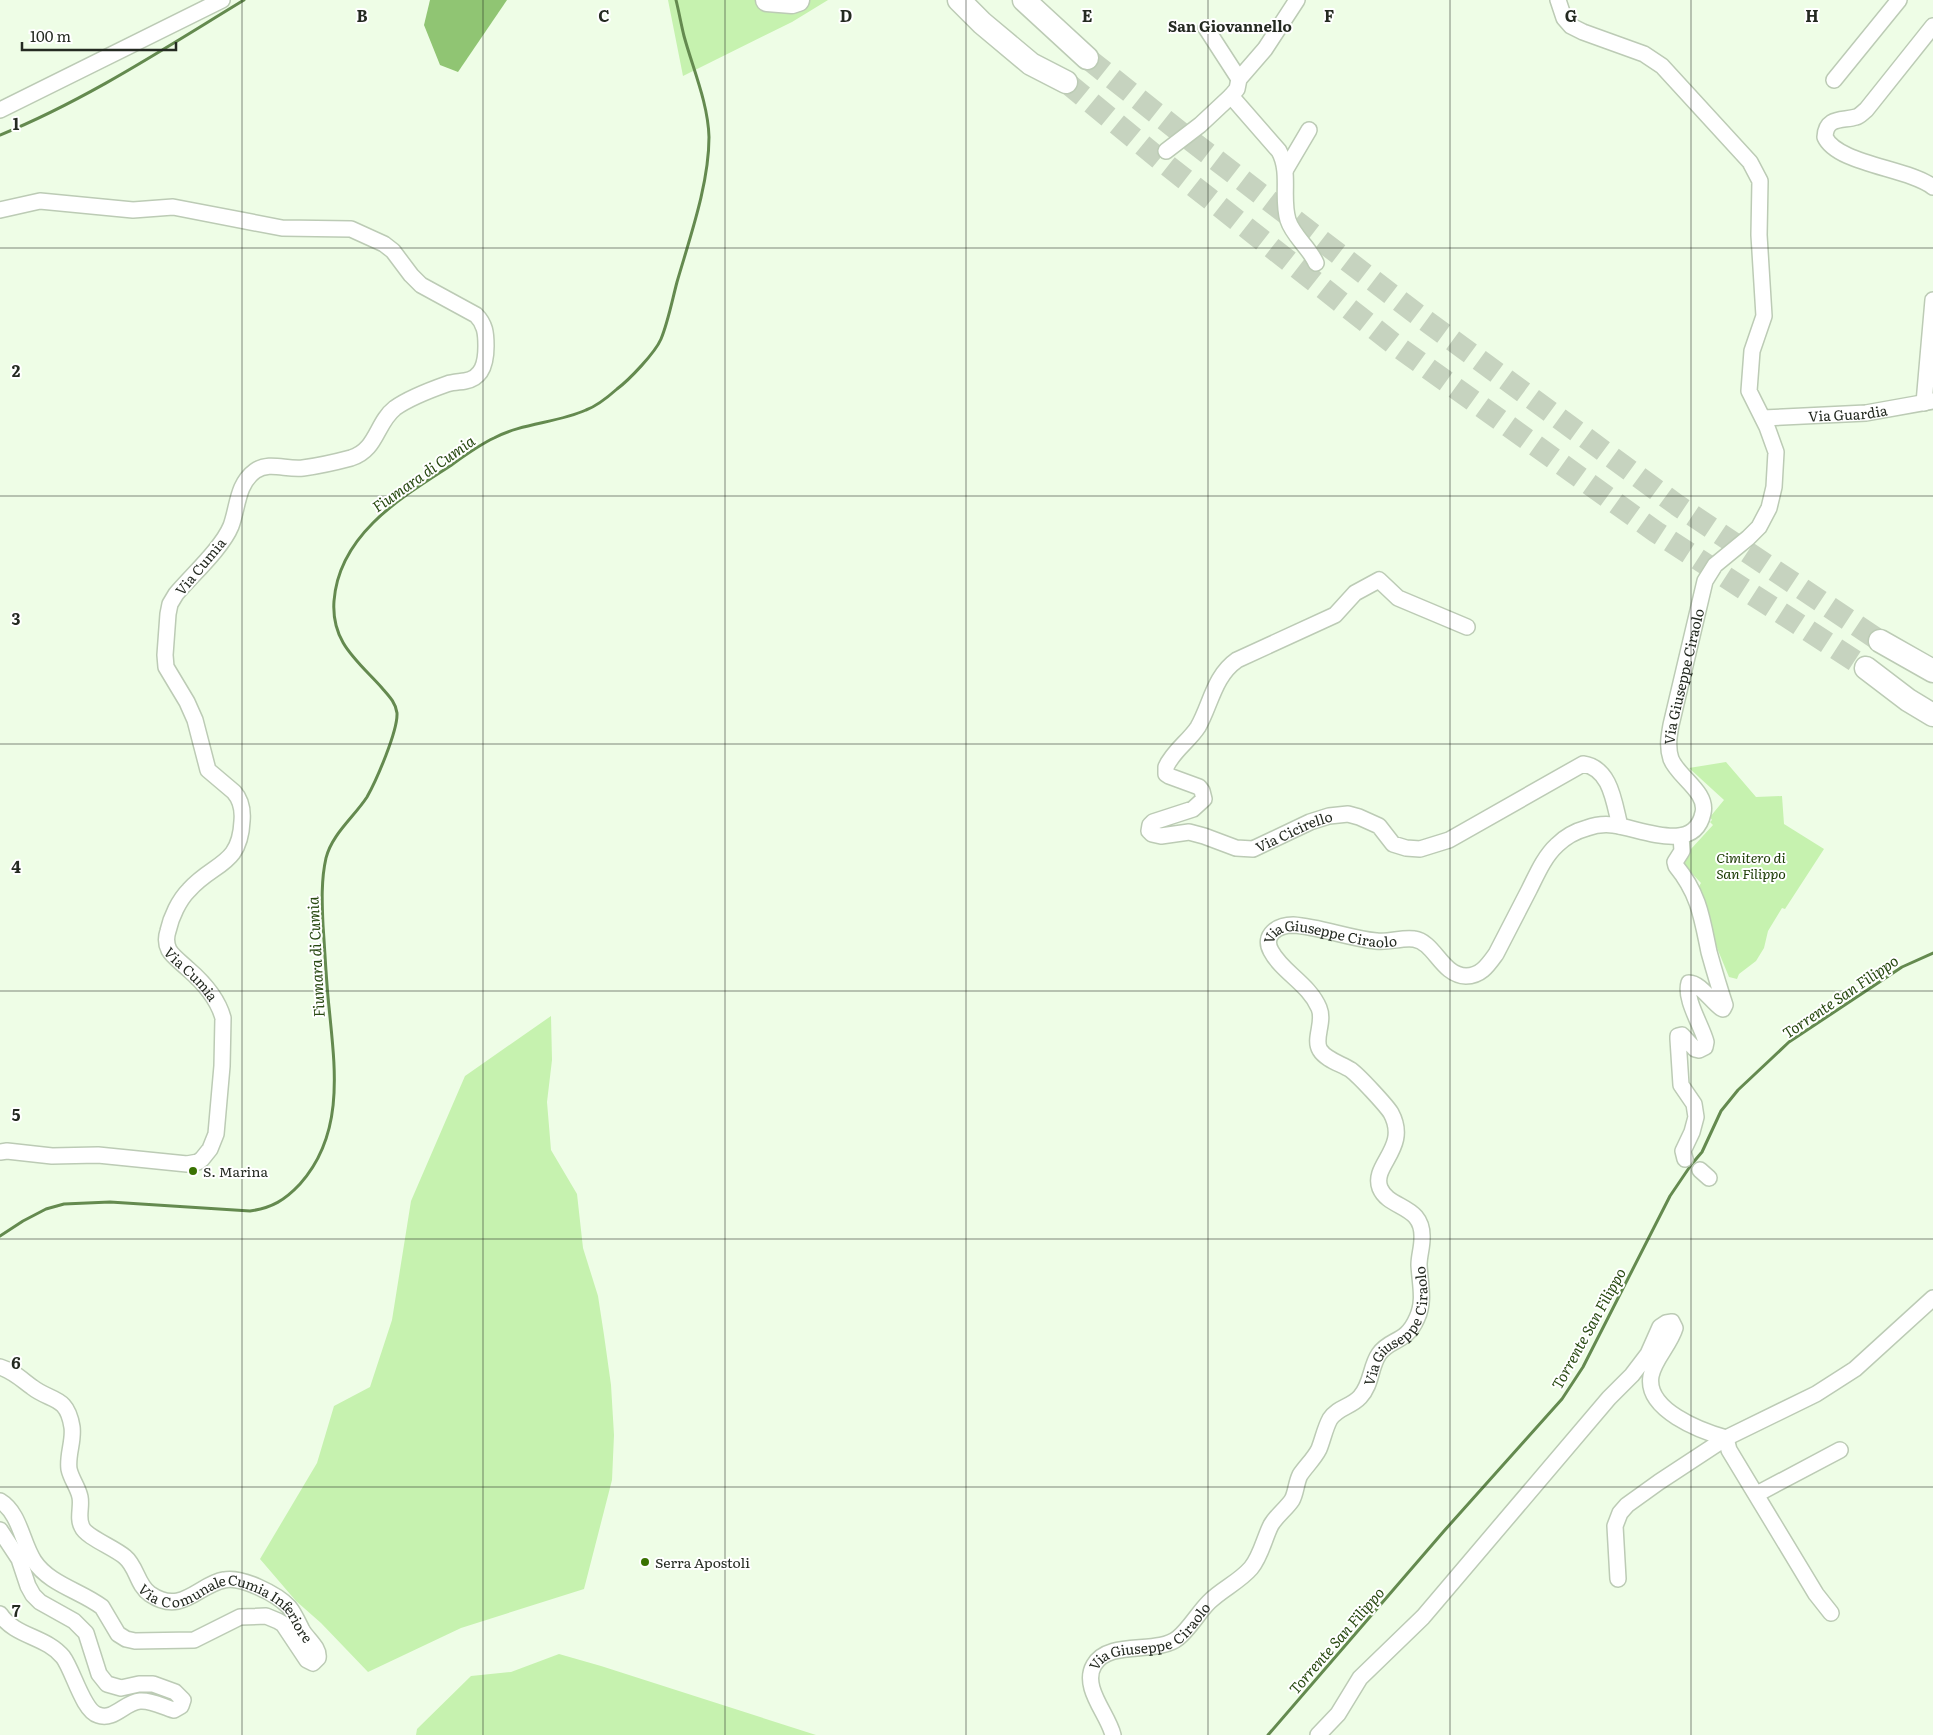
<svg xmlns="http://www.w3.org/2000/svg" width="1933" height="1735" font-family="Literata,serif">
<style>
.green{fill:#c6f2af}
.forest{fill:#90c573}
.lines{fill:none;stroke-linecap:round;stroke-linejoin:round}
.stream{stroke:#648a4f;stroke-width:3}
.highway-tunnel{stroke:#c6d3bf;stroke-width:22;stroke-dasharray:22 11;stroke-linecap:butt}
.minor-casing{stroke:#bccbb5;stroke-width:18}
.highway-casing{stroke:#bccbb5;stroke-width:25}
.minor{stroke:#fff;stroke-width:15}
.highway{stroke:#fff;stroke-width:22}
.grid{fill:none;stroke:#242a21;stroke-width:1;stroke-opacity:0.55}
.poi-dot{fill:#397201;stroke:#fff;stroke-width:2}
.labels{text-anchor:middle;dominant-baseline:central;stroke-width:4;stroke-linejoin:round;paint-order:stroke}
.street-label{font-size:14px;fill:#242a21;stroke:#fff}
.park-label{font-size:14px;font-style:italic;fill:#193900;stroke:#fff}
.poi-label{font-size:14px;fill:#242a21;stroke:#fff;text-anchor:start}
.neighbourhood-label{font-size:15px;font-weight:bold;fill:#242a21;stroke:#fff}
.water-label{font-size:15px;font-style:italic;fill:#284911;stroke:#fff}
.grid-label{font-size:16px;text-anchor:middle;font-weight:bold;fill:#242a21;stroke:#fff;stroke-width:4;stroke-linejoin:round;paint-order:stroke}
</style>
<rect width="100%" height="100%" fill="#eefde6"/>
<!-- green -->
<path class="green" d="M668,0H828L792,22L683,76Z
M1726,762L1756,797L1782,796L1784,824L1824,849L1785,909L1782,908L1768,931L1764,948L1756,961L1739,974L1737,979L1729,977L1708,926L1712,925L1698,888L1701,883L1680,861L1713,825L1710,822L1712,820L1710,817L1724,800L1689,768Z
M551,1016L552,1060L547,1102L551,1150L577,1194L583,1248L598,1296L604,1335L611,1385L614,1435L612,1480L584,1589L461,1628L368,1672L321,1623L296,1601L260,1559L317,1463L334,1406L370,1387L392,1320L411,1201L465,1076Z
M559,1654L601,1666L816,1735H416L417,1729L471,1676L511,1672Z"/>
<!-- forest -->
<path class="forest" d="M430,0H507L458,72L440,65L424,25Z"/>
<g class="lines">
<!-- stream -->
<path class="stream" d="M0,135C86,100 165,48 244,0
M0,1236L23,1221L46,1209L64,1204L110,1202L250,1211C272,1208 285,1200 300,1184C345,1134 335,1068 329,1007C326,979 325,952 323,925C322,903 321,880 326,858C332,834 354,817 367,797C376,781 398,731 397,713C396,703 389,696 382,688C358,661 331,643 334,601C339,535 400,498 450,466C464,456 479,445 494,438C522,423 557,423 586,410C597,406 608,397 617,389C629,380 655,353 661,339C668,322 672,301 677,282C690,237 709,184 709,137C708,103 693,69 684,36C681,24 679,12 676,0
M1268,1735L1444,1531L1562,1399L1583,1367L1670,1196L1691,1165L1702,1152L1721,1111L1738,1090L1789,1042L1902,967L1933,953"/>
<!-- highway-tunnel -->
<path class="highway-tunnel" d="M1087,58L1185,136L1418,315L1677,505L1880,641
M1066,82L1163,162L1394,344L1656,532L1866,668"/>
<!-- minor casing -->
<g class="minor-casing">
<g id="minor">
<path d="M1933,26L1866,110C1863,112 1860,116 1856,117C1843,121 1826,116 1825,137C1837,164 1908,168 1933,187"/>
<path d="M1206,28L1239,79"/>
<path d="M1834,80L1899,0"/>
<path d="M1231,96L1279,151C1291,173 1281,197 1288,220C1293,236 1309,247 1316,263"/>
<path d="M0,110L222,0"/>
<path d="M1166,151L1200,125L1231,96L1237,89L1239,79L1265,49L1297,0"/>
<path d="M1286,169L1309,130"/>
<path id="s1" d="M0,210L40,201L133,210L173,207L282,228L351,229L384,244L393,251L411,275L421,285L476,315C485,324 486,333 486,346C486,362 483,378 465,381C459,382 453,382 447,384C430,390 409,398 395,408C376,423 377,450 351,458C336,462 318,466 303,468C286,470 269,461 255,471C237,484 238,507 231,526C222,548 192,575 176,594L170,604L168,614L165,655L166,667L187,702L195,720L208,770L234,792C241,800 243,810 242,821C240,866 214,862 189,890C179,900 171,917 168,931C166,937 166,944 169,950C173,957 182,963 188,969C203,982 218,999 223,1018L222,1066L216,1134L210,1149L202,1159L198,1162L187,1164L98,1155L52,1156L7,1151L0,1152"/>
<path d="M1924,403L1933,300"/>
<path id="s2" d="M1763,418L1866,413L1933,401"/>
<path id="s3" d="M1467,627L1398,598L1379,580L1355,593L1335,615L1237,660C1214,676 1211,704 1198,727C1189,741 1173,751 1166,767V774L1169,776L1199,787L1202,791L1204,799L1193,809L1153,822L1150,825L1149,831L1152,834L1161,836L1189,832L1204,836L1236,848L1253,849L1310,822L1329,816L1348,814L1359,817L1379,826L1393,844L1406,848L1420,849L1449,840L1583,764C1611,768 1614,803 1620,826"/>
<path d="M1681,836L1682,851L1675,862L1676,866C1699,894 1702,918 1709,952C1714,970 1719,987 1725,1005L1723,1009L1721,1008C1712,1002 1700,983 1689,983C1684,999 1702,1026 1706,1042L1705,1047L1699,1050L1695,1049L1682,1035L1678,1036V1039L1681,1085L1694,1104L1696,1117L1692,1132L1683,1151L1685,1159"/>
<path d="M1700,1170L1709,1178"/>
<path id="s4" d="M0,1367C13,1371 21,1379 32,1387C51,1402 67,1395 72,1427C74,1441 67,1455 69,1469C71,1479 78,1487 80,1497C82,1507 77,1518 82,1527C86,1537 115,1548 125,1557C137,1567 137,1585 150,1594C182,1616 199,1584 224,1580C241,1576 277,1594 289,1607C294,1613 298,1622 302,1630C307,1639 320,1648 318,1658L313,1663L307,1660L283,1624L278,1621L266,1616L240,1617L194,1640L135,1641L126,1639L118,1634L102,1607C81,1591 49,1584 34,1561C22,1543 20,1513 0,1501"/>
<path d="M1726,1438L1729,1450L1816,1594L1831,1613"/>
<path d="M1757,1494L1840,1450"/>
<path d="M0,1530L19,1559L28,1586L33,1595L40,1602L74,1621L86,1633L99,1674L107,1684L121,1688L139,1684H153L175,1692L183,1700L181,1706L174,1710C163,1707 152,1700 140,1701C125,1702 114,1721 98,1715C83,1711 73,1670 63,1657C46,1636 15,1637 0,1614"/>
<path d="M1618,1579L1615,1526L1620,1513L1627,1505L1659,1482L1726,1438L1816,1394L1855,1369L1933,1298"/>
<path id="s5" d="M1113,1735C1108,1714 1081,1687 1094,1665C1109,1639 1157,1655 1178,1638C1190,1628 1198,1613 1209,1602C1222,1589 1239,1582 1251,1568C1261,1556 1264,1539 1271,1525C1277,1515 1286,1509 1292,1500C1296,1493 1296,1483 1300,1475C1306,1466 1314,1459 1319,1449C1323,1439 1325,1428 1330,1419C1338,1407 1351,1407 1360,1397C1372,1384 1370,1367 1379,1354C1390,1338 1406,1344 1417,1318C1425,1301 1420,1284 1419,1265C1419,1256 1422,1248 1422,1239C1424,1204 1389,1210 1380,1188C1371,1165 1410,1148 1391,1113C1386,1105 1359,1076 1351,1070C1342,1064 1326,1060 1320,1050C1313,1039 1325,1022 1319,1008C1309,984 1282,972 1271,951C1262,935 1278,925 1293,925C1321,927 1348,938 1376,941C1389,943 1402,937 1414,939C1435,942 1441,975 1466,976C1481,976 1488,965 1496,954C1507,933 1518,911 1529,890C1537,874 1544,857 1557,845C1565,837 1576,831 1587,828C1595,825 1604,824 1613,825C1640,828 1694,855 1703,813C1708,792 1678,777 1671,759C1667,747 1669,736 1671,725L1705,581L1715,565L1748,538L1759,527L1769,508L1774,487L1776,452L1767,427L1749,391L1752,351L1764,316L1759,235L1760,181L1750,162L1662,66L1644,54L1583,32L1571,26L1564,18L1558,0"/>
<path d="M1318,1735L1338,1714L1360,1678L1423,1617L1609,1398L1632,1375L1648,1354L1660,1327L1666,1323L1672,1322L1675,1328C1670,1345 1654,1359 1651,1376C1645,1410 1701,1431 1726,1438"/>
</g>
</g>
<!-- highway casing -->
<g class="highway-casing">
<path id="highway" d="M767,0L792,2L798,0
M959,0L982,23L1031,64L1066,82
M1024,0L1087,58
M1880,641L1933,671
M1866,668L1908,700L1933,715"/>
</g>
<!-- minor -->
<use href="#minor" class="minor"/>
<!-- highway -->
<use href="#highway" class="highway"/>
</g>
<!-- grid -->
<path class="grid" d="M242,0V1735M483,0V1735M725,0V1735M966,0V1735M1208,0V1735M1450,0V1735M1691,0V1735M0,248H1933M0,496H1933M0,744H1933M0,991H1933M0,1239H1933M0,1487H1933"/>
<!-- markers -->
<g class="poi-dot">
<circle cx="193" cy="1171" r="5"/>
<circle cx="645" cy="1562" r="5"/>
</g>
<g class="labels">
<!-- street labels -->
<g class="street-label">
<text stroke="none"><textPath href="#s2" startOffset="85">Via Guardia</textPath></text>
<text transform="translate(200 566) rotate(-50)">Via Cumia</text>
<text stroke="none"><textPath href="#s5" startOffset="1729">Via Giuseppe Ciraolo</textPath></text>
<text stroke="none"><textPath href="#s3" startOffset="672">Via Cicirello</textPath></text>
<text stroke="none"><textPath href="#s5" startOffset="1099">Via Giuseppe Ciraolo</textPath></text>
<text stroke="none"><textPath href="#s1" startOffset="1421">Via Cumia</textPath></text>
<text stroke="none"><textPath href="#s5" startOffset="560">Via Giuseppe Ciraolo</textPath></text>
<text stroke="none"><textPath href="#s4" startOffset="389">Via Comunale Cumia Inferiore</textPath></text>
<text stroke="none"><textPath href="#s5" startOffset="141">Via Giuseppe Ciraolo</textPath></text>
</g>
<!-- park labels -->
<g class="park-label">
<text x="1751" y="857">Cimitero di<tspan x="1751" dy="16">San Filippo</tspan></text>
</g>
<!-- poi labels -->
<g class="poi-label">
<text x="203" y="1171">S. Marina</text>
<text x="655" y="1562">Serra Apostoli</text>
</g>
<!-- neighbourhood labels -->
<g class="neighbourhood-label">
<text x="1230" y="25">San Giovannello</text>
</g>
<!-- water labels -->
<g class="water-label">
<text transform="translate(423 473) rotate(-35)">Fiumara di Cumia</text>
<text transform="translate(315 957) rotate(-93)">Fiumara di Cumia</text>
<text transform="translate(1840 996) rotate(-34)">Torrente San Filippo</text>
<text transform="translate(1588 1328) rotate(-61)">Torrente San Filippo</text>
<text transform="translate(1336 1640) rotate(-49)">Torrente San Filippo</text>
</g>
</g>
<g class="grid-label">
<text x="362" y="22">B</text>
<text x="604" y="22">C</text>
<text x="846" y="22">D</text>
<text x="1087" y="22">E</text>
<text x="1329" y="22">F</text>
<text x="1571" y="22">G</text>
<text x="1812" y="22">H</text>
<text x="16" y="130">1</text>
<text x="16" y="377">2</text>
<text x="16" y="625">3</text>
<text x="16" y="873">4</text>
<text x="16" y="1121">5</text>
<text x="16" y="1369">6</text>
<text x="16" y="1617">7</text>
</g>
<!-- scale -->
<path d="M22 42v8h154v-8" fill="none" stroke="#242a21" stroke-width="2.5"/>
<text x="30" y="42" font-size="15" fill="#242a21" stroke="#ffffff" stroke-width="4" paint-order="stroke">100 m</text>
</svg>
